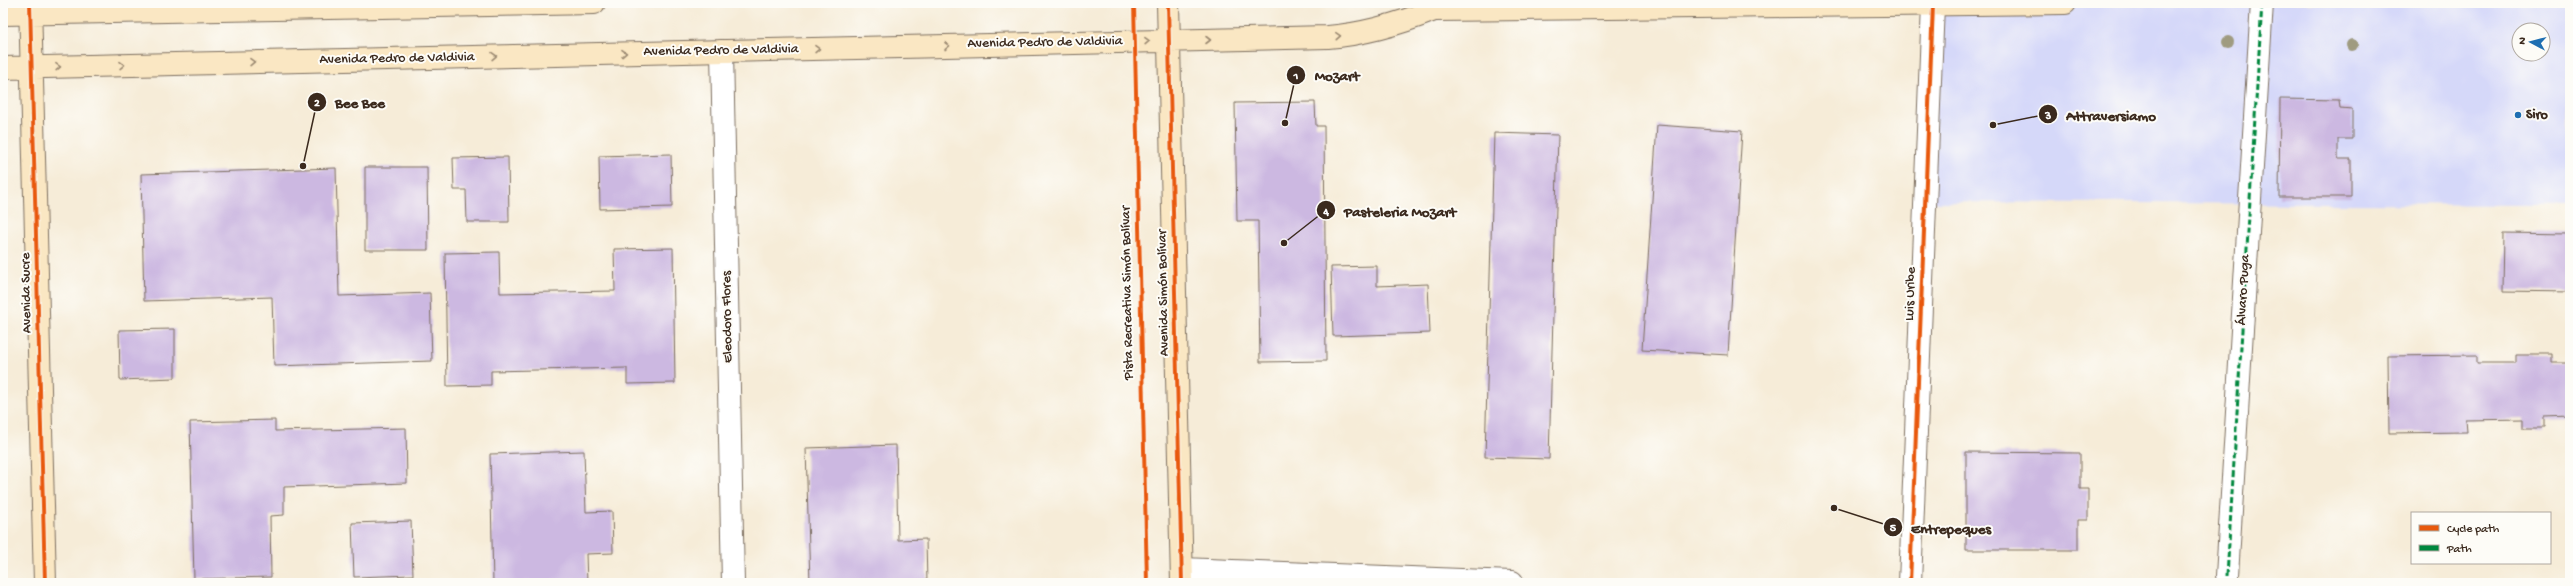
<svg xmlns="http://www.w3.org/2000/svg" width="2573" height="586" font-family="'Gochi Hand',sans-serif">
<style>
.built{fill:#d5d8f9;fill-rule:evenodd}
.building{fill:#ccb8e1}
.lines{fill:none;stroke-linecap:round;stroke-linejoin:round}
.lane-casing{stroke:#7c6e5f;stroke-width:24}
.street-casing{stroke:#7c6e5f;stroke-width:24}
.secondary-casing{stroke:#7c6e5f;stroke-width:24}
.lane{stroke:#fff;stroke-width:22}
.street{stroke:#fff;stroke-width:22}
.secondary{stroke:#fae7c3;stroke-width:22}
.quiet{stroke:#00873e;stroke-width:3;stroke-dasharray:6 3;stroke-linecap:butt}
.cycleway-casing{stroke:#fdfcf7;stroke-width:6}
.cycleway{stroke:#e8590c;stroke-width:4}
.tree{fill:#9f9b80}
.oneway{stroke:#9a8870}
.poi-dot{fill:#1f6fb2;stroke:#fdfcf7;stroke-width:1.5}
.labels{text-anchor:middle;dominant-baseline:central;stroke-width:4;stroke-linejoin:round;paint-order:stroke}
.street-label{font-size:14px;fill:#3b2a1e;stroke:#fdfcf7}
.poi-label{font-size:14px;font-weight:bold;fill:#3b2a1e;stroke:#fdfcf7;text-anchor:start}
.leader{fill:none;stroke:#3b2a1e;stroke-width:1.5}
.callout-dot{fill:#3b2a1e;stroke:#fdfcf7;stroke-width:1.5}
.mark-label{font-size:12px;text-anchor:middle;font-weight:bold;fill:#fff}
.callout-label{font-size:15px;text-anchor:middle;font-weight:bold;fill:#3b2a1e;stroke:#fdfcf7;stroke-width:4;stroke-linejoin:round;paint-order:stroke}
</style>
<rect width="100%" height="100%" fill="#fdfcf7"/>
<filter id="ink" filterUnits="userSpaceOnUse"><feTurbulence type="fractalNoise" baseFrequency=".025" numOctaves="2"/><feDisplacementMap in="SourceGraphic" scale="8" xChannelSelector="R" yChannelSelector="G"/><feConvolveMatrix kernelMatrix="1 2 1 2 8 2 1 2 1" color-interpolation-filters="sRGB"/></filter>
<filter id="wash" filterUnits="userSpaceOnUse"><feTurbulence type="fractalNoise" baseFrequency=".012" numOctaves="4" result="noise"/><feDisplacementMap in="SourceGraphic" scale="16" xChannelSelector="R" yChannelSelector="G"/><feGaussianBlur stdDeviation="0.9" result="paint"/><feColorMatrix in="noise" values="0 0 0 0 0 0 0 0 0 0 0 0 0 0 0 0 0 1.4 0 .05"/><feComposite in="paint" operator="in"/></filter>
<g filter="url(#wash)">
<rect width="100%" height="100%" fill="#f6ecd8"/>
<!-- built -->
<path class="built" d="M1931,3H2570V205L1921,202ZM2519,30H2543V54H2519Z"/>
<g id="blocks">
<!-- building -->
<path class="building" d="M2280,99L2339,100L2340,108L2352,109V139H2338V159H2351V197H2279Z
M1315,102L1316,126H1324L1326,361L1260,362L1258,221H1237L1235,103Z
M1657,125L1742,131L1728,355L1642,350Z
M1494,133L1558,135L1549,459L1485,457Z
M671,154L672,207L600,209L599,156Z
M508,157L509,222H467L466,190H454L453,158Z
M365,167H427L428,250H365Z
M336,168L339,296L430,293L432,361L274,366L272,297L144,301L141,174Z
M2504,233L2570,234V292L2503,291Z
M673,248L675,383L627,384V368L491,371V385L447,386L445,253L499,252L500,293L615,291L614,249Z
M1377,266V286L1428,284L1430,333L1333,336L1331,267Z
M175,329V378L120,380L119,330Z
M2516,354H2552V363H2570V417L2545,418V428H2523V419L2466,420L2467,432L2389,433L2388,356L2477,355V363H2516Z
M275,420V431L406,428L407,483L284,487V515L270,516L271,577L194,579L190,422Z
M896,445L898,540L926,539L927,583H810L806,448Z
M584,451L586,512L612,511L613,553L586,554L587,583H493L490,454Z
M1966,452L2080,453V489H2088V520H2078V550H1966Z
M411,521L413,575L354,577L352,523Z"/>
</g>
</g>
<g filter="url(#ink)">
<use href="#blocks" fill-opacity="0" stroke="#7c6e5f" stroke-width="1"/>
<g class="lines">
<!-- lane casing -->
<g class="lane-casing">
<path id="lane" d="M1182,569L1512,582"/>
</g>
<!-- street casing -->
<g class="street-casing">
<path id="street" d="M722,51L733,583
M2227,576L2262,3
M1910,583L1933,5"/>
</g>
<!-- secondary casing -->
<g class="secondary-casing">
<path id="secondary" d="M30,3L45,583
M1168,3L1182,583
M3,14L594,3
M3,68L1328,37C1366,34 1399,24 1434,10L2065,3"/>
</g>
<!-- lane -->
<use href="#lane" class="lane"/>
<!-- street -->
<use href="#street" class="street"/>
<!-- secondary -->
<use href="#secondary" class="secondary"/>
<!-- quiet -->
<path class="quiet" d="M2227,576L2262,3"/>
<!-- cycleway casing -->
<g class="cycleway-casing">
<path id="cycleway" d="M30,3L45,583
M1134,3L1147,583
M1168,3L1182,583
M1910,583L1933,5"/>
</g>
<!-- cycleway -->
<use href="#cycleway" class="cycleway"/>
</g>
<!-- trees -->
<g class="tree">
<circle cx="2228" cy="42" r="6"/>
<circle cx="2352" cy="45" r="6"/>
</g>
<!-- one-way arrows -->
<defs><path id="oneway-chevron" d="M-2-3.5L2.5 0L-2 3.5" fill="none" stroke-width="1.6" stroke-linecap="round" stroke-linejoin="round"/></defs>
<g class="oneway">
<use href="#oneway-chevron" transform="translate(1338 36) rotate(-4)"/>
<use href="#oneway-chevron" transform="translate(1208 40)"/>
<use href="#oneway-chevron" transform="translate(1147 41) rotate(-2)"/>
<use href="#oneway-chevron" transform="translate(947 46) rotate(-1)"/>
<use href="#oneway-chevron" transform="translate(817 49) rotate(-1)"/>
<use href="#oneway-chevron" transform="translate(624 53) rotate(-1)"/>
<use href="#oneway-chevron" transform="translate(494 56) rotate(-1)"/>
<use href="#oneway-chevron" transform="translate(252 62) rotate(-1)"/>
<use href="#oneway-chevron" transform="translate(122 65) rotate(-1)"/>
<use href="#oneway-chevron" transform="translate(58 67) rotate(-2)"/>
</g>
</g>
<!-- markers -->
<circle class="poi-dot" cx="2518" cy="115" r="4"/>
<g class="labels">
<!-- street labels -->
<g class="street-label">
<text transform="translate(1045 43) rotate(-1)">Avenida Pedro de Valdivia</text>
<text transform="translate(721 51) rotate(-1)">Avenida Pedro de Valdivia</text>
<text transform="translate(397 59) rotate(-1)">Avenida Pedro de Valdivia</text>
<text transform="translate(2244 290) rotate(-87)">Álvaro Puga</text>
<text transform="translate(27 293) rotate(-91)">Avenida Sucre</text>
<text transform="translate(1128 293) rotate(-91)">Pista Recreativa Simón Bolívar</text>
<text transform="translate(1164 293) rotate(-91)">Avenida Simón Bolívar</text>
<text transform="translate(1911 294) rotate(-88)">Luis Uribe</text>
<text transform="translate(728 317) rotate(-91)">Eleodoro Flores</text>
</g>
<!-- poi labels -->
<g class="poi-label">
<text x="2526" y="115">Siro</text>
</g>
</g>
<!-- callouts -->
<path class="leader" d="M1285 123L1296 75M303 166L317 102M1993 125L2048 114M1284 243L1326 210M1834 508L1893 527"/>
<g class="callout-dot">
<circle cx="1285" cy="123" r="4"/>
<circle cx="303" cy="166" r="4"/>
<circle cx="1993" cy="125" r="4"/>
<circle cx="1284" cy="243" r="4"/>
<circle cx="1834" cy="508" r="4"/>
<circle cx="1296" cy="75" r="10"/>
<circle cx="317" cy="102" r="10"/>
<circle cx="2048" cy="114" r="10"/>
<circle cx="1326" cy="210" r="10"/>
<circle cx="1893" cy="527" r="10"/>
</g>
<g class="mark-label">
<text x="1296" y="79">1</text>
<text x="317" y="106">2</text>
<text x="2048" y="119">3</text>
<text x="1326" y="215">4</text>
<text x="1893" y="531">5</text>
</g>
<g class="callout-label">
<text x="1337" y="80">Mozart</text>
<text x="360" y="107">Bee Bee</text>
<text x="2111" y="120">Attraversiamo</text>
<text x="1400" y="216">Pasteleria Mozart</text>
<text x="1951" y="533">Entrepeques</text>
</g>
<!-- margin -->
<rect width="2573" height="586" fill="none" stroke="#fdfcf7" stroke-width="16"/>
<!-- legend -->
<rect x="2411" y="512" width="140" height="52" fill="#fdfcf7" stroke="#afa8a0"/>
<rect x="2419" y="525" width="20" height="6" fill="#e8590c" stroke="#afa8a0"/>
<text x="2447" y="532" font-size="12" fill="#3b2a1e">Cycle path</text>
<rect x="2419" y="545" width="20" height="6" fill="#00873e" stroke="#afa8a0"/>
<text x="2447" y="552" font-size="12" fill="#3b2a1e">Path</text>
<!-- north arrow -->
<g transform="translate(2531 42) rotate(277)"><circle r="19" fill="#fdfcf7" stroke="#afa8a0"/>
<path d="M0-3L7 15L0 10L-7 15Z" fill="#1f6fb2"/>
<text y="-6" font-size="11" font-weight="bold" text-anchor="middle" fill="#3b2a1e">N</text>
</g>
</svg>
